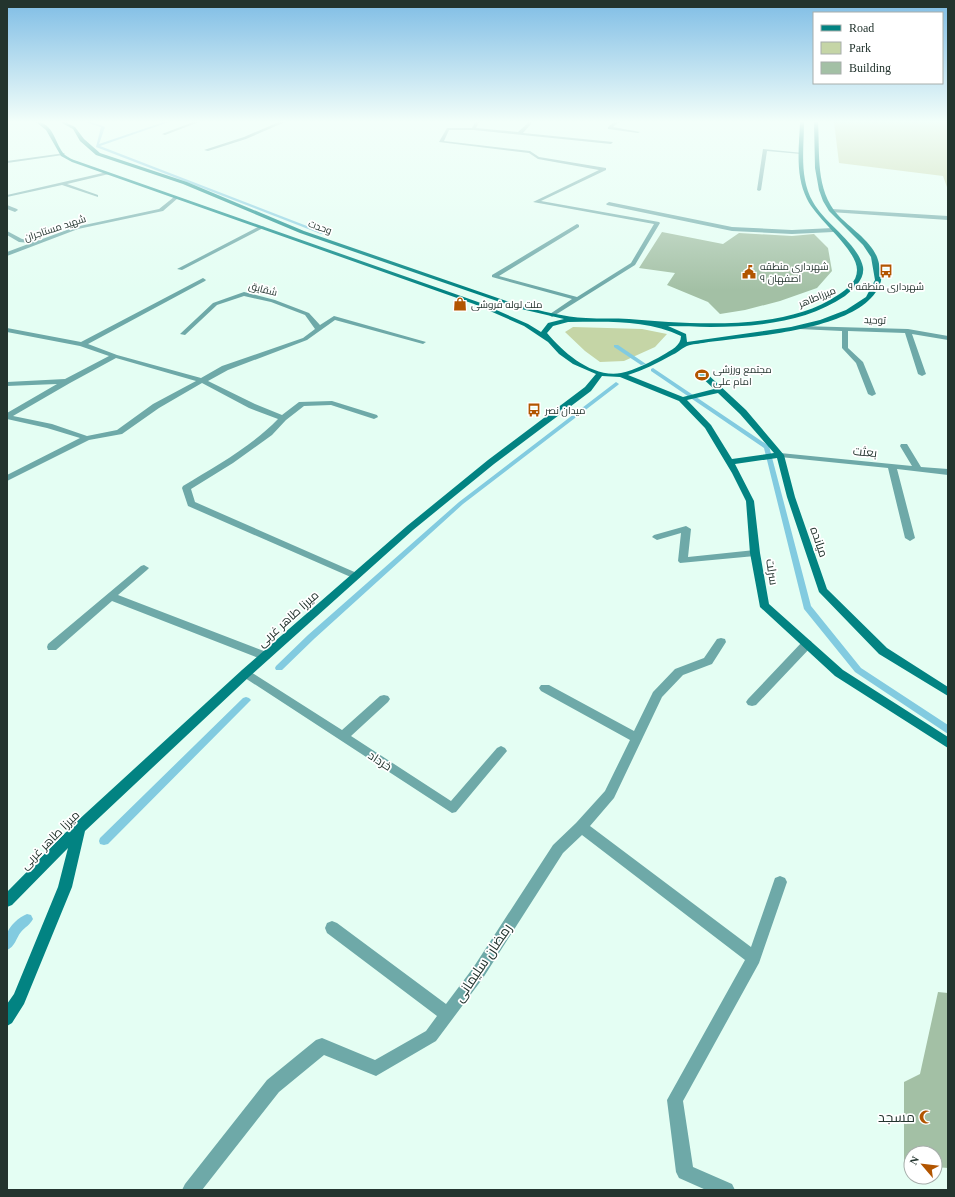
<svg xmlns="http://www.w3.org/2000/svg" width="955" height="1197" font-family="'Times New Roman',Cairo,serif">
<style>
.green{fill:#c5d5a6}
.lines{fill:none;stroke-linecap:round;stroke-linejoin:round}
.stream{fill:#82cbe0;fill-rule:evenodd}
.building{fill:#a3c0a5}
.street{fill:#6ea9a8;fill-rule:evenodd}
.secondary{fill:#028382;fill-rule:evenodd}
.labels{text-anchor:middle;dominant-baseline:central;stroke-width:3.5;stroke-linejoin:round;paint-order:stroke}
.far-street-label{font-size:10px;fill:#23342e;stroke:#fff}
.far-poi-label{font-size:10px;fill:#23342e;stroke:#fff;text-anchor:start}
.street-label{font-size:12px;fill:#23342e;stroke:#fff}
.near-street-label{font-size:14px;fill:#23342e;stroke:#fff}
.near-poi-label{font-size:14px;fill:#23342e;stroke:#fff;text-anchor:end}
</style>
<rect width="100%" height="100%" fill="#e4fef3"/>
<!-- green -->
<path class="green" d="M834,122H948V190L943,176L839,163Z
M573,327L642,329L667,334L655,347L624,361L600,362L585,351L565,332Z"/>
<g class="lines">
<!-- stream -->
<path class="stream" d="M85,122H91L105,127L99,144L164,122H169L100,146L325,233L321,234L96,147L101,127Z
M614,345H618L646,364L641,365L614,347Z
M653,368L769,446L811,606L861,668L948,725V734L855,672L804,609L764,448L651,371V369Z
M616,382L619,384L618,385L463,504L314,639L282,670H276L275,668L276,666L308,635L459,502Z
M246,697L249,698L251,700L249,702L108,844L104,845L100,844L99,841L100,838L243,698Z
M27,914L31,915L33,919C30,925 25,927 21,932C16,938 15,947 7,950C7,946 6,939 7,934C9,926 19,917 27,914Z"/>
</g>
<!-- building -->
<path class="building" d="M662,232L723,244L739,233L792,236L814,234L828,248L832,271L817,288L780,301L745,310L720,314L708,302L667,285L675,273L639,268Z
M938,992L948,993V1168L935,1167V1153H911V1165L904,1164V1082L920,1074Z"/>
<g class="lines">
<!-- street -->
<path class="street" d="M193,122H199L165,135L162,134Z
M279,122H285L246,139L208,151L204,150L244,137Z
M475,122H479L476,128L518,132L529,122H531V124L523,133L613,142L611,144L474,130H449L444,141L530,151L539,157L606,168V170L541,201L659,222L660,223L635,265L552,317L549,315L550,314L572,299L492,277V275L577,224L579,225V227L499,276L577,297L631,263L654,224L533,202L599,170L538,159L529,153L439,142L447,128H472Z
M614,122H619L613,127L640,132L638,133L608,129V127Z
M763,149L803,153L801,154L767,151L761,190L759,191L757,190Z
M65,153L63,155L7,163V161Z
M107,172L109,174L67,184L98,195V197L62,185L7,197V195Z
M174,197L178,198L163,211L78,229L7,256V252L31,243L19,242L7,235V231L22,239L37,241L75,227L159,209Z
M609,202L732,227L792,230L833,228L836,230L833,232L792,234L732,231L607,205L606,204Z
M7,205L17,209L18,210L15,212L7,209Z
M832,209L948,216V220L830,212V210Z
M260,226L265,227L182,270L177,269Z
M203,278L206,280L205,281L88,344L117,355L201,378L222,366L303,338L315,329L305,315L271,302L244,296L217,305L185,335L180,334L213,303L244,292L275,300L309,313L320,325L334,316L426,342L423,344L335,320L307,340L228,370L208,381L255,404L282,415L299,402L332,401L377,415L378,417L374,419L331,405L304,406L286,420L272,435L233,463L191,489L195,502L359,574L361,576L359,578H353L188,506L182,488L183,486C216,466 251,447 278,419L249,408L202,383L159,408L122,434L89,440L7,481V475L80,438L47,428L7,419V413L57,384L7,386V382L65,379L109,356L80,346L7,332V328L81,342ZM116,358L196,381L153,404L117,430L87,436L52,424L13,416L70,383Z
M801,326L908,329L948,336V340L912,334L926,374L922,376L918,374L905,333L848,331V348L863,362L876,394L872,396L868,394L856,363L842,348V331L799,329L798,328Z
M901,444H907L921,467L948,469V475L897,469L915,538L910,541L905,538L888,468L780,457L776,455L780,453L912,466L900,446Z
M686,526L691,529L688,557L755,550L760,553L755,556L680,563L678,561L681,533L657,540L652,537L654,535Z
M144,565L149,568L147,570L118,595L269,653L270,656L269,659H261L112,601L56,650H48L47,647L48,644L141,566Z
M721,638L725,639L726,642L712,664L683,675L662,697L614,798L590,826L751,947L775,878L780,876L785,878L787,882L759,963L683,1101L693,1167L732,1184L735,1190H706L679,1178L676,1172L667,1100L745,960L582,835L563,853L483,978L436,1041L376,1076L324,1055L279,1092L202,1190H182L185,1184L267,1080L316,1040L322,1038L375,1060L426,1031L437,1016L327,933L325,928L327,923L332,921L337,923L446,1004L473,968L553,845L576,823L605,791L630,740L541,691L539,688L541,685H549L634,731L653,692L675,669L704,658L717,639Z
M807,640L811,641L812,644L811,647L756,705L752,706L748,705L746,702L748,699L803,641Z
M246,669L342,730L380,696L384,695L388,696L390,699L388,702L351,736L451,801L497,748L501,746L505,748L507,751L456,812L452,813L242,676L241,673L242,670Z"/>
<!-- secondary -->
<path class="secondary" d="M36,122C54,122 55,145 65,155C69,158 73,160 77,161L478,302L528,324L541,332L548,323L564,319L517,308L300,233L183,184L96,155L80,141L73,129L60,122H65L75,127L84,139L100,153L187,182L304,231L521,306C542,311 564,317 586,318C600,319 615,318 629,319C691,324 784,332 838,295C847,289 857,282 857,270C857,249 817,220 807,199C795,175 799,148 800,122H804C804,149 799,178 813,202C825,224 858,243 863,267C865,279 854,289 845,296C795,330 726,328 668,326L686,334L687,342L791,327L820,320L846,310L866,297L875,280L871,257L863,245L829,211L823,201L819,190L815,168L814,122H818C820,153 815,190 838,215C850,228 870,240 877,257C879,262 882,276 881,281C867,332 746,336 703,343C697,344 690,344 685,347C681,349 677,353 672,355C658,363 643,370 628,375L683,397L714,389L697,373L701,371H704L746,410L784,455L795,497L827,589L887,648L948,687V696L879,654L819,592L787,497L777,458L735,464L754,501L760,553L769,604L843,670L948,737V748L835,676L760,607L750,553L746,501L732,473L705,428L679,401L620,377L602,376L591,391L494,464L413,530L250,676L85,831L72,887L24,1004L12,1023L7,1026V1004L14,994L58,887L68,848L12,905L7,907V892L74,824L242,670L407,526L488,460L585,387L596,374L573,364L559,354L548,342L524,326L474,304L72,162L61,156L46,130ZM568,322C605,322 646,319 681,336C681,346 671,350 663,355C651,362 635,370 621,373C592,378 564,353 547,333L553,326ZM718,393L740,414L774,453L732,459L711,425L687,400Z"/>
</g>
<!-- sky -->
<linearGradient id="sky" x2="0" y2="1"><stop stop-color="#7fbde5"/><stop offset="0.42" stop-color="#f3fffa"/><stop offset="1" stop-color="#f3fffa" stop-opacity="0"/></linearGradient>
<rect width="955" height="290" fill="url(#sky)"/>
<!-- icons -->
<defs>
<g id="bus-bare" transform="scale(1.08)"><path d="M-5-6H5V4H4V6H2V4H-2V6H-4V4H-5ZM-3.5-4V0h7V-4ZM-3.5 1.2v1.5H-2V1.2ZM2 1.2v1.5H3.5V1.2Z" fill="#b25500" stroke="#fff" stroke-width="2.5" paint-order="stroke"/></g>
<g id="civic-bare" transform="scale(1.08)"><path d="M-.6-6.5H3V-4.5H.6V-3L4-1V1h2V6H-6V1h2V-1L-.6-3ZM-1.2 2.5V6h2.4V2.5Z" fill="#b25500" stroke="#fff" stroke-width="2.5" paint-order="stroke"/></g>
<g id="shop-bare" transform="scale(1.08)"><path d="M-5-2.5h2.3a2.7 3.5 0 0 1 5.4 0H5L5.5 6h-11ZM-1.5-2.5h3a1.5 2.3 0 0 0-3 0Z" fill="#b25500" stroke="#fff" stroke-width="2.5" paint-order="stroke"/></g>
<g id="stadium-bare" transform="scale(1.08)"><path d="M0-5a6.5 5 0 1 0 0 10a6.5 5 0 1 0 0-10ZM-3.5-1.8h7v3.6h-7Z" fill="#b25500" stroke="#fff" stroke-width="2.5" paint-order="stroke"/></g>
<g id="mosque-bare" transform="scale(1.08)"><path d="M3.5-4.9A6 6 0 1 0 3.5 4.9A5 5 0 1 1 3.5-4.9Z" fill="#b25500" stroke="#fff" stroke-width="2.5" paint-order="stroke"/></g>
</defs>
<g fill-rule="evenodd">
<use href="#bus-bare" x="886" y="271"/>
<use href="#civic-bare" x="749" y="272"/>
<use href="#shop-bare" x="460" y="304"/>
<use href="#stadium-bare" x="702" y="375"/>
<use href="#bus-bare" x="534" y="410"/>
<use href="#mosque-bare" x="926" y="1117"/>
</g>
<g class="labels">
<!-- far-street labels -->
<g class="far-street-label">
<text transform="translate(320 227) rotate(19)">وحدت</text>
<text transform="translate(55 228) rotate(-18)">شهید مستاجران</text>
<text transform="translate(263 289) rotate(14)">شقایق</text>
<text transform="translate(817 297) rotate(-22)">میرزاطاهر</text>
<text transform="translate(875 320) rotate(2)">توحید</text>
</g>
<!-- far-poi labels -->
<g class="far-poi-label">
<text x="760" y="266">شهرداری منطقه<tspan x="760" dy="12">۹ اصفهان</tspan></text>
<text x="886" y="286" text-anchor="middle">شهرداری منطقه ۹</text>
<text x="471" y="304">ملت لوله فروشی</text>
<text x="713" y="369">مجتمع ورزشی<tspan x="713" dy="12">امام علی</tspan></text>
<text x="545" y="410">میدان نصر</text>
</g>
<!-- street labels -->
<g class="street-label">
<text transform="translate(865 452) rotate(6)">بعثت</text>
<text transform="translate(819 542) rotate(71)">میانده</text>
<text transform="translate(772 572) rotate(81)">سرلت</text>
<text transform="translate(288 619) rotate(-42)">میرزا طاهر غربی</text>
<text transform="translate(380 761) rotate(33)">خرداد</text>
<text transform="translate(50 840) rotate(-45)">میرزا طاهر غربی</text>
</g>
<!-- near-street labels -->
<g class="near-street-label">
<text transform="translate(483 963) rotate(-56)">رمضان سلیمانی</text>
</g>
<!-- near-poi labels -->
<g class="near-poi-label">
<text x="915" y="1117">مسجد</text>
</g>
</g>
<!-- border -->
<rect width="955" height="1197" fill="none" stroke="#23342e" stroke-width="16"/>
<!-- legend -->
<rect x="813" y="12" width="130" height="72" fill="#ffffff" stroke="#a7aeab"/>
<rect x="821" y="25" width="20" height="6" fill="#028382" stroke="#a7aeab"/>
<text x="849" y="32" font-size="12" fill="#23342e">Road</text>
<rect x="821" y="42" width="20" height="12" fill="#c5d5a6" stroke="#a7aeab"/>
<text x="849" y="52" font-size="12" fill="#23342e">Park</text>
<rect x="821" y="62" width="20" height="12" fill="#a3c0a5" stroke="#a7aeab"/>
<text x="849" y="72" font-size="12" fill="#23342e">Building</text>
<!-- north arrow -->
<g transform="translate(923 1165) rotate(298)"><circle r="19" fill="#ffffff" stroke="#a7aeab"/>
<path d="M0-3L7 15L0 10L-7 15Z" fill="#b25500"/>
<text y="-6" font-size="11" font-weight="bold" text-anchor="middle" fill="#23342e">N</text>
</g>
</svg>
